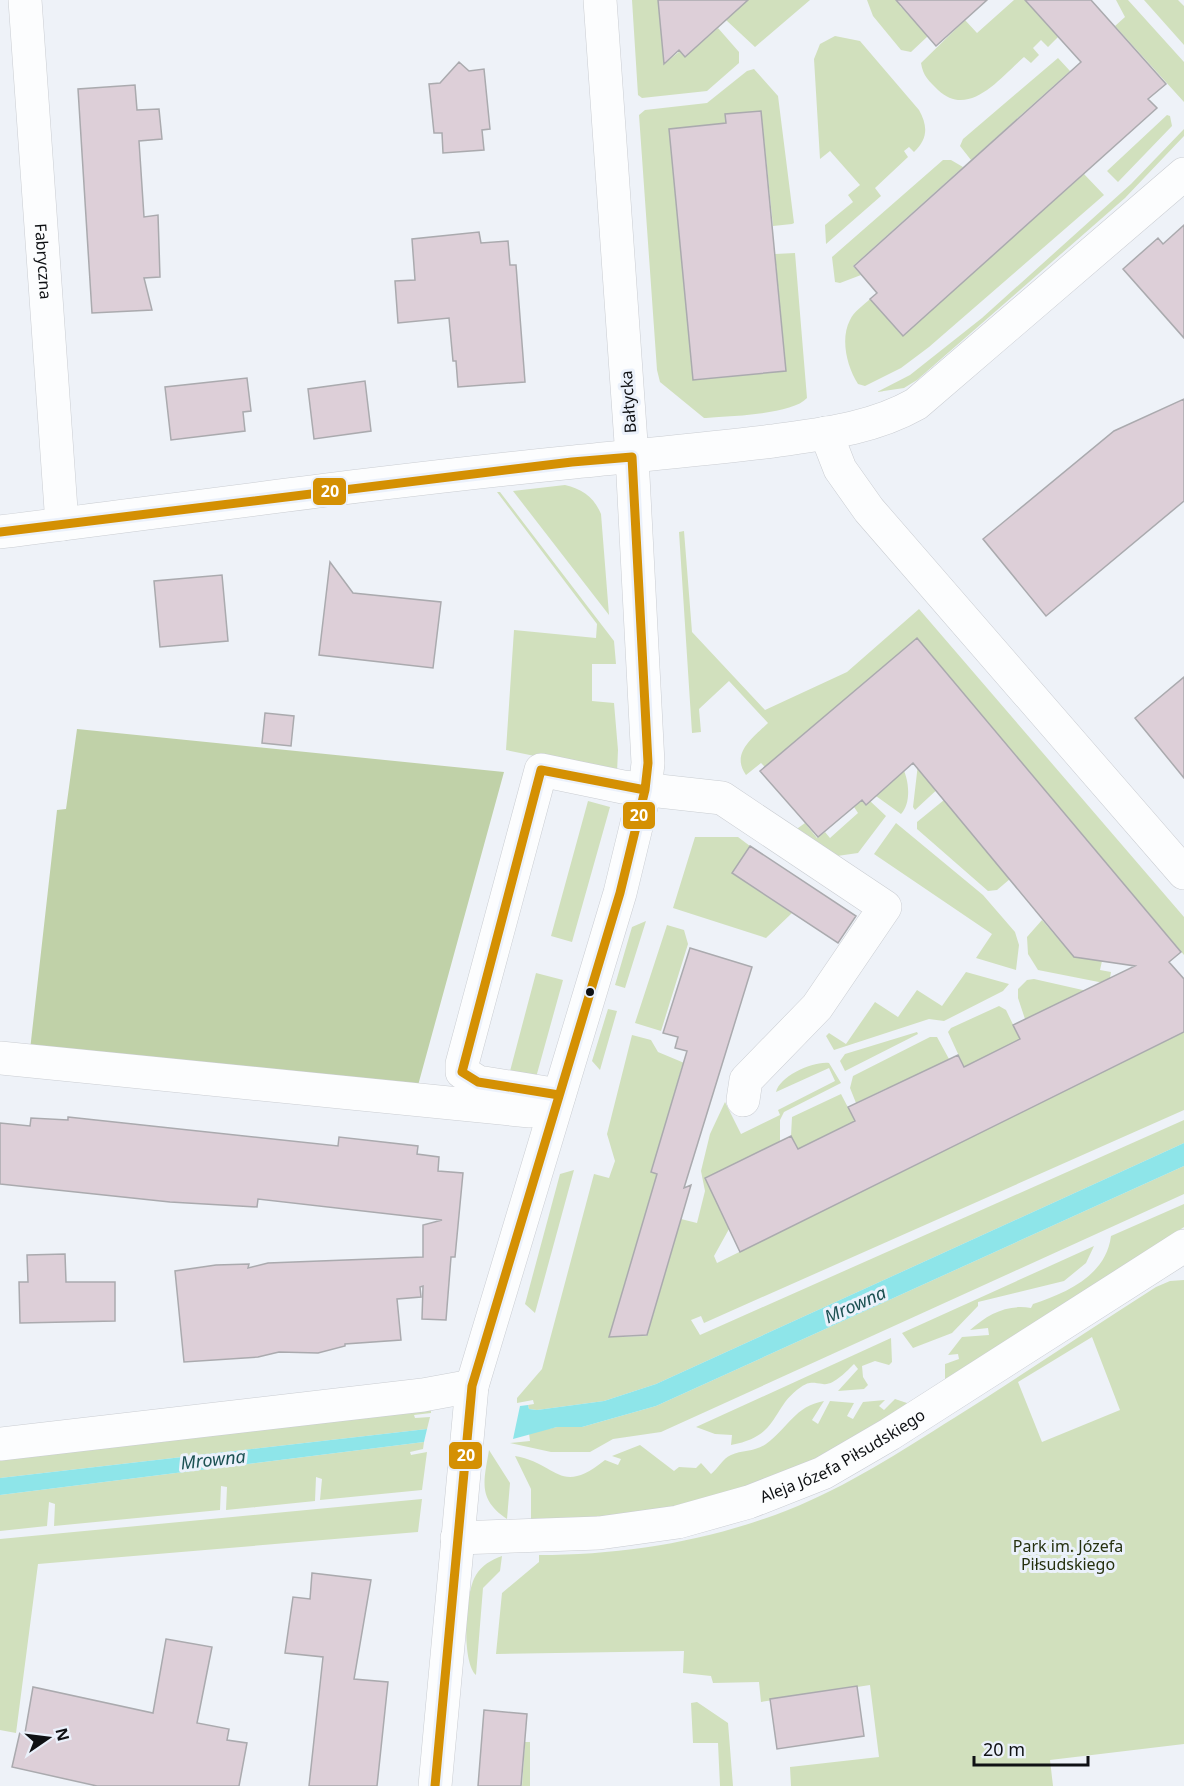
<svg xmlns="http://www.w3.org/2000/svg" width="1184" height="1786" font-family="'Noto Sans',sans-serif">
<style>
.green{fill:#d1e0bd;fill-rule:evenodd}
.forest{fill:#c0d1a8}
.water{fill:#8ee5e9}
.building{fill:#ddcfd8;stroke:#aaaaae;stroke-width:1.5}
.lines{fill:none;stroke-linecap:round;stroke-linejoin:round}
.minor-casing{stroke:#cacdd2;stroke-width:34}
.minor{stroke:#fcfdfe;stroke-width:33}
.bus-1-casing{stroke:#ebf1fb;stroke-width:14}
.bus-1{stroke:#d49003;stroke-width:9}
.bus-dot{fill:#0f1114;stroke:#ebf1fb;stroke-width:2}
.labels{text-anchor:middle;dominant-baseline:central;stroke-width:6;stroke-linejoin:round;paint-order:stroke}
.street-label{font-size:16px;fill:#0f1114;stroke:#ebf1fb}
.park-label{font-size:16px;fill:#25300e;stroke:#ebf1fb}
.water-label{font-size:18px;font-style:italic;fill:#1c5153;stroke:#ebf1fb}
.line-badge{stroke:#ebf1fb;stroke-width:2}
.badge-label{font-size:16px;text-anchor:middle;font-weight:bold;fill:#fff}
</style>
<rect width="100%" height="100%" fill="#eef2f8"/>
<!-- green -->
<path class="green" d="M632,0H658L664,64L680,51L685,57L718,28L739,52V63L707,91L642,98L638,95Z
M748,0H810L755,47L726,20Z
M867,0H906L900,6L928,36L911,52L901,50L873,16Z
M1014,0H1025L1058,37L1048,47L1041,40L1033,48L1039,55L1031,63L1024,57C1000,78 969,119 938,90C929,81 923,76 921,63L965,20L977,33Z
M1116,0H1128L1184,62V102L1115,26L1125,17Z
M1144,0H1178L1184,6V45Z
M835,36L860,41L919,110C928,126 928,139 914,152L909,147L904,151L908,157L875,188L881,196L826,244L825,225L853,202L848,195L860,185L830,151L820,159L814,59L820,44Z
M1058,58L1070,71L971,160L960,146L963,139Z
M754,69L778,96L794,223L792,224L773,226L761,111L726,114V123L669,129L693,380L786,371L775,254L795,253L807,398C792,415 727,416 704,418L660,382L657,370L639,115L645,110L707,103L747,71Z
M1167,115L1170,116L1172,126L1118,182L1107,171Z
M1184,129V136L1125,198L917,380L904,388L877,392L910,375L982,318L1131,184Z
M943,160H951L963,167L853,266L861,275L840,283L835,282L832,257Z
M1084,174L1104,195L929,347L901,368L865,386L858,384C847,367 840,339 850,320C854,311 864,305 870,299L903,336Z
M565,485C582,489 594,497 601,514L609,615L513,491Z
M497,492H500L614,641L616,664H592V701L614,703L618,750L617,773L506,750L514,630L596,638L597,624Z
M684,531L692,632L765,710L847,672L919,609L1184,917V955L917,638L765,767L761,763L746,775C730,753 754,737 768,723L729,681L699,709L701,732L692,733L679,532Z
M918,764L942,785L915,810L913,807Z
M901,765C909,777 912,803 901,814L876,796L890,784L886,778Z
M862,800L866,805L870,801L886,816L858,853L837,856L794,831L805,823L817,838L825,832L830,838L858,813L854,807Z
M944,800L1010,879L997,890L988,891L917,829V822Z
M588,801L610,807L572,942L551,936Z
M896,823L983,895L1015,932L1019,945L1016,970L976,958L992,934L874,854Z
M695,837H738L750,846L732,873L792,913L766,938L673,908Z
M1042,920L1068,950L1081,939L1102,961L1100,970L1111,972L1109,984L1038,970L1028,954L1027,937Z
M646,921L625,988L615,985L632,927Z
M667,925L684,930L688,944L661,1031L635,1023Z
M966,972L1009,984L1003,991L944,1021L929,1019L834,1050L826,1036L829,1033L846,1044L875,1002L898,1017L917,990L942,1006Z
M536,973L563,980L535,1081L509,1075Z
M1034,979L1096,993L1025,1019L1018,998V989L1027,980Z
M999,1006L1006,1010L1020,1039L964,1067L948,1032L951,1028Z
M608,1009L617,1011L600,1070L592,1061Z
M917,1032L918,1034L845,1071L840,1061L845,1054Z
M1184,1032V1110L704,1323L701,1316L691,1320L700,1335L1184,1120V1143L656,1384L604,1401L537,1410L529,1409L528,1405L534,1404L533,1400L517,1403V1398L542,1369L594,1174L609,1178L615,1161L607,1134L632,1035L651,1040L658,1052L701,1070L682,1066L652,1172L657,1174L609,1337L647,1336L681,1219L697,1223L705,1191L701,1171L710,1134L725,1102L741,1134L780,1115L778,1110L835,1081L829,1068L776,1092C780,1076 813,1061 829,1063L841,1083L784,1112L780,1120V1142L735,1211L729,1229L714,1256L717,1263Z
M930,1037H937L949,1059L918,1074L894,1102L887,1088L856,1103L850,1088L853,1076Z
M841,1094L855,1121L798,1149L791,1136L792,1117Z
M1184,1166V1194L661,1432L613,1439L590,1452H551L510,1443L530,1441L529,1433L557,1427H582L656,1406Z
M574,1170L535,1313L525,1304L560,1174Z
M1184,1204V1227L945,1381V1364L959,1359L958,1354L948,1355L962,1337L989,1335L988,1328L970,1330C988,1314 1007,1304 1031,1308L1033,1304C1066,1293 1106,1276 1111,1236Z
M1094,1246L1086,1263L1064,1281L978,1302V1306L952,1333L913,1348L902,1333Z
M1184,1280V1744L1050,1760L1053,1786H791L790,1767L879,1757L870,1685L761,1702L759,1682L713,1683L711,1676L683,1673L684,1651L496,1654L502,1593L539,1562V1555C624,1555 709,1541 788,1510C848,1486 900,1452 954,1418C1022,1375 1089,1330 1156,1287L1170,1281ZM1092,1337L1120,1410L1042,1442L1018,1382Z
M891,1338L892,1362L889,1365L875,1361L862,1366L863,1377L868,1385L864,1389L838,1391L858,1369L854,1364C847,1371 833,1386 823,1384C813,1383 810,1381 801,1387C770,1408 781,1436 731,1445L732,1435L715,1434L696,1427Z
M895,1399L910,1404L804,1465L736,1491L646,1514L531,1522V1489L515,1456C558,1463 559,1497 605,1460L618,1465L621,1459L612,1456L640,1445L674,1471L679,1467L696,1468L701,1463L711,1474C718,1469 723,1458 731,1455C742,1450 755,1452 766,1444C788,1428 795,1406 824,1401L812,1420L818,1424L830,1401L854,1403L847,1416L853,1419L863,1402L885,1400L879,1406L884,1410Z
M431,1410V1413L414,1415L415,1418L430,1417L427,1429L0,1478V1460Z
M424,1442L423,1449L410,1452L411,1455L427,1452L422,1490L320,1500L322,1479L316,1477L315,1501L226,1510L227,1487L221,1486L220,1510L54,1526L55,1504L49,1502L47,1526L0,1531V1495Z
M489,1450L510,1483L507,1519C477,1499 484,1481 489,1450Z
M422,1499L418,1532L38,1564L16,1733L0,1730V1539Z
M502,1556L500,1571L483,1588L476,1675C461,1661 465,1592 476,1575C482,1565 491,1560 502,1556Z
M697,1702L728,1723L733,1786H720L718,1743H693L691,1703Z
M525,1742H530V1786H522Z"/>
<!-- forest -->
<path class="forest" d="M77,729L504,772L417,1089L30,1050L57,810L66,809Z"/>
<!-- water -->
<path class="water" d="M1184,1143V1166L656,1406L582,1427H557L513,1439L520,1406L528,1405L529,1409L537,1410L604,1401L656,1384Z
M427,1429L424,1442L0,1495V1478Z"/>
<!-- building -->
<path class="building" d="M658,0H748L685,57L679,50L664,64Z
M896,0H987L936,46Z
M1025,0H1091L1166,84L1148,99L1157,108L903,336L870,299L877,293L854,266L1081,62Z
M459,62L469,71L484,69L490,129L482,130L484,150L443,153L442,133H434L429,84L440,83Z
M135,85L137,110L159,109L162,139L139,141L144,217L158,215L160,277L144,278L152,310L92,313L78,89Z
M761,111L786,371L693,380L669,129L726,123L725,114Z
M1184,225V338L1123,269L1158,238L1163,244Z
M479,232L481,243L508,241L510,265H516L525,382L458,387L456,361H453L449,318L398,323L395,281L415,280L412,239Z
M247,378L251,411L243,412L245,431L171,440L165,387Z
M365,381L371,431L314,439L308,389Z
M1184,399V501L1046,616L983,539L1114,431Z
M330,562L353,593L441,602L433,668L319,655Z
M222,575L228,641L160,647L154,581Z
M917,638L1181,952L1169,962L1184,979V1032L740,1252L705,1178L791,1136L798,1149L855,1121L848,1107L958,1055L964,1067L1020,1039L1013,1025L1135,966L1074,957L913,763L866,805L862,800L818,837L760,771Z
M1184,677V778L1135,718Z
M265,713L294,716L291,746L262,743Z
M750,846L856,916L838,943L732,873Z
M690,948L752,967L684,1188L691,1185L647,1335L609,1337L657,1174L651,1172L687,1051L675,1048L678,1037L663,1033Z
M68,1117L338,1146L339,1137L418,1146L417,1154L439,1157L438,1171L463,1173L455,1257H451L446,1320L422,1319L423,1286L420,1287L421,1297L397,1299L401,1340L345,1344V1346L318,1353L279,1352L258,1357L184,1362L175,1271L216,1265L249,1264L248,1268L268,1263L423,1257V1225L442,1220L258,1199L257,1207L170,1202L0,1184V1123L30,1126L31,1118L68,1120Z
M65,1254L66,1282H115V1321L20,1323L19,1282H28L27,1255Z
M312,1573L371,1580L354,1679L388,1682L377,1786H309L323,1657L285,1653L293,1597L310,1599Z
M166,1639L212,1647L197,1723L229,1729L227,1740L247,1743L239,1786H97L12,1767L20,1732L25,1733L33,1687L153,1713Z
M857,1686L864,1736L777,1749L770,1699Z
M484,1710L527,1714L521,1786H478Z"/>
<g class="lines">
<!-- minor casing -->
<g class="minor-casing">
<g id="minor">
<path id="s1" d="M25,0L62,524"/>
<path d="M826,433L840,469L869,510L1184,873"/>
<path d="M0,532C191,508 382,481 574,462C640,455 706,449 773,441C822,434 872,429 916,404L1184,174"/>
<path d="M0,1058L530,1111"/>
<path d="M559,1095L478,1082L462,1072V1064L541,770L623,787L722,798L885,907L817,1007L746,1080L743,1100"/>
<path d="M0,1444L423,1395L472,1386"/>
<path id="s2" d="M457,1538L599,1533L678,1522L749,1502L823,1473L890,1434L1184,1246"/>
<path d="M435,1786L472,1386L620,893L645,790L648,763L632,457L600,0"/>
</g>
</g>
<!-- minor -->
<use href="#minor" class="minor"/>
<!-- bus-1 casing -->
<g class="bus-1-casing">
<path id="bus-1" d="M0,532L572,462L632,457L648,763L645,790L620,893L472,1386L435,1786
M559,1095L478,1082L462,1072L541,770L645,790"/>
</g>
<!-- bus-1 -->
<use href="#bus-1" class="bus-1"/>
</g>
<!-- markers -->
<circle class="bus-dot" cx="590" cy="992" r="5"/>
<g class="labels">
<!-- street labels -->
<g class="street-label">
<text stroke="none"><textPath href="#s1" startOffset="262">Fabryczna</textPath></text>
<text transform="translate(628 402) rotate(-94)">Bałtycka</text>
<text stroke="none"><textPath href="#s2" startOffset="400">Aleja Józefa Piłsudskiego</textPath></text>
</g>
<!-- park labels -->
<g class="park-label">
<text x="1068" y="1546">Park im. Józefa<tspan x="1068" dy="18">Piłsudskiego</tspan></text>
</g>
<!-- water labels -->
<g class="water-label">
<text transform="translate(855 1304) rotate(-24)">Mrowna</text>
<text transform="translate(213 1459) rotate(-6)">Mrowna</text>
</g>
</g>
<g class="line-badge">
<rect x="312" y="477" width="35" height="29" rx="6" fill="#d49003"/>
<rect x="622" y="801" width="34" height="29" rx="6" fill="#d49003"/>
<rect x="448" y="1441" width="35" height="29" rx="6" fill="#d49003"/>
</g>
<g class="badge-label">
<text x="330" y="497">20</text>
<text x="639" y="821">20</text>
<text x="466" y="1461">20</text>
</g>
<!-- north arrow -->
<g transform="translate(48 1738) rotate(76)" stroke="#ebf1fb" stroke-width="4.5" paint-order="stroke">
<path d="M0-4.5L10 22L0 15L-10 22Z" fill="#0f1114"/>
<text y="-9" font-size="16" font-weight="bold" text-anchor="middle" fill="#0f1114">N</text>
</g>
<!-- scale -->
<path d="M974 1756v9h114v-9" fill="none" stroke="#0f1114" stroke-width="3"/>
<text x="983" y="1756" font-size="18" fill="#0f1114" stroke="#ebf1fb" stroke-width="4.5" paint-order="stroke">20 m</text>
</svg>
